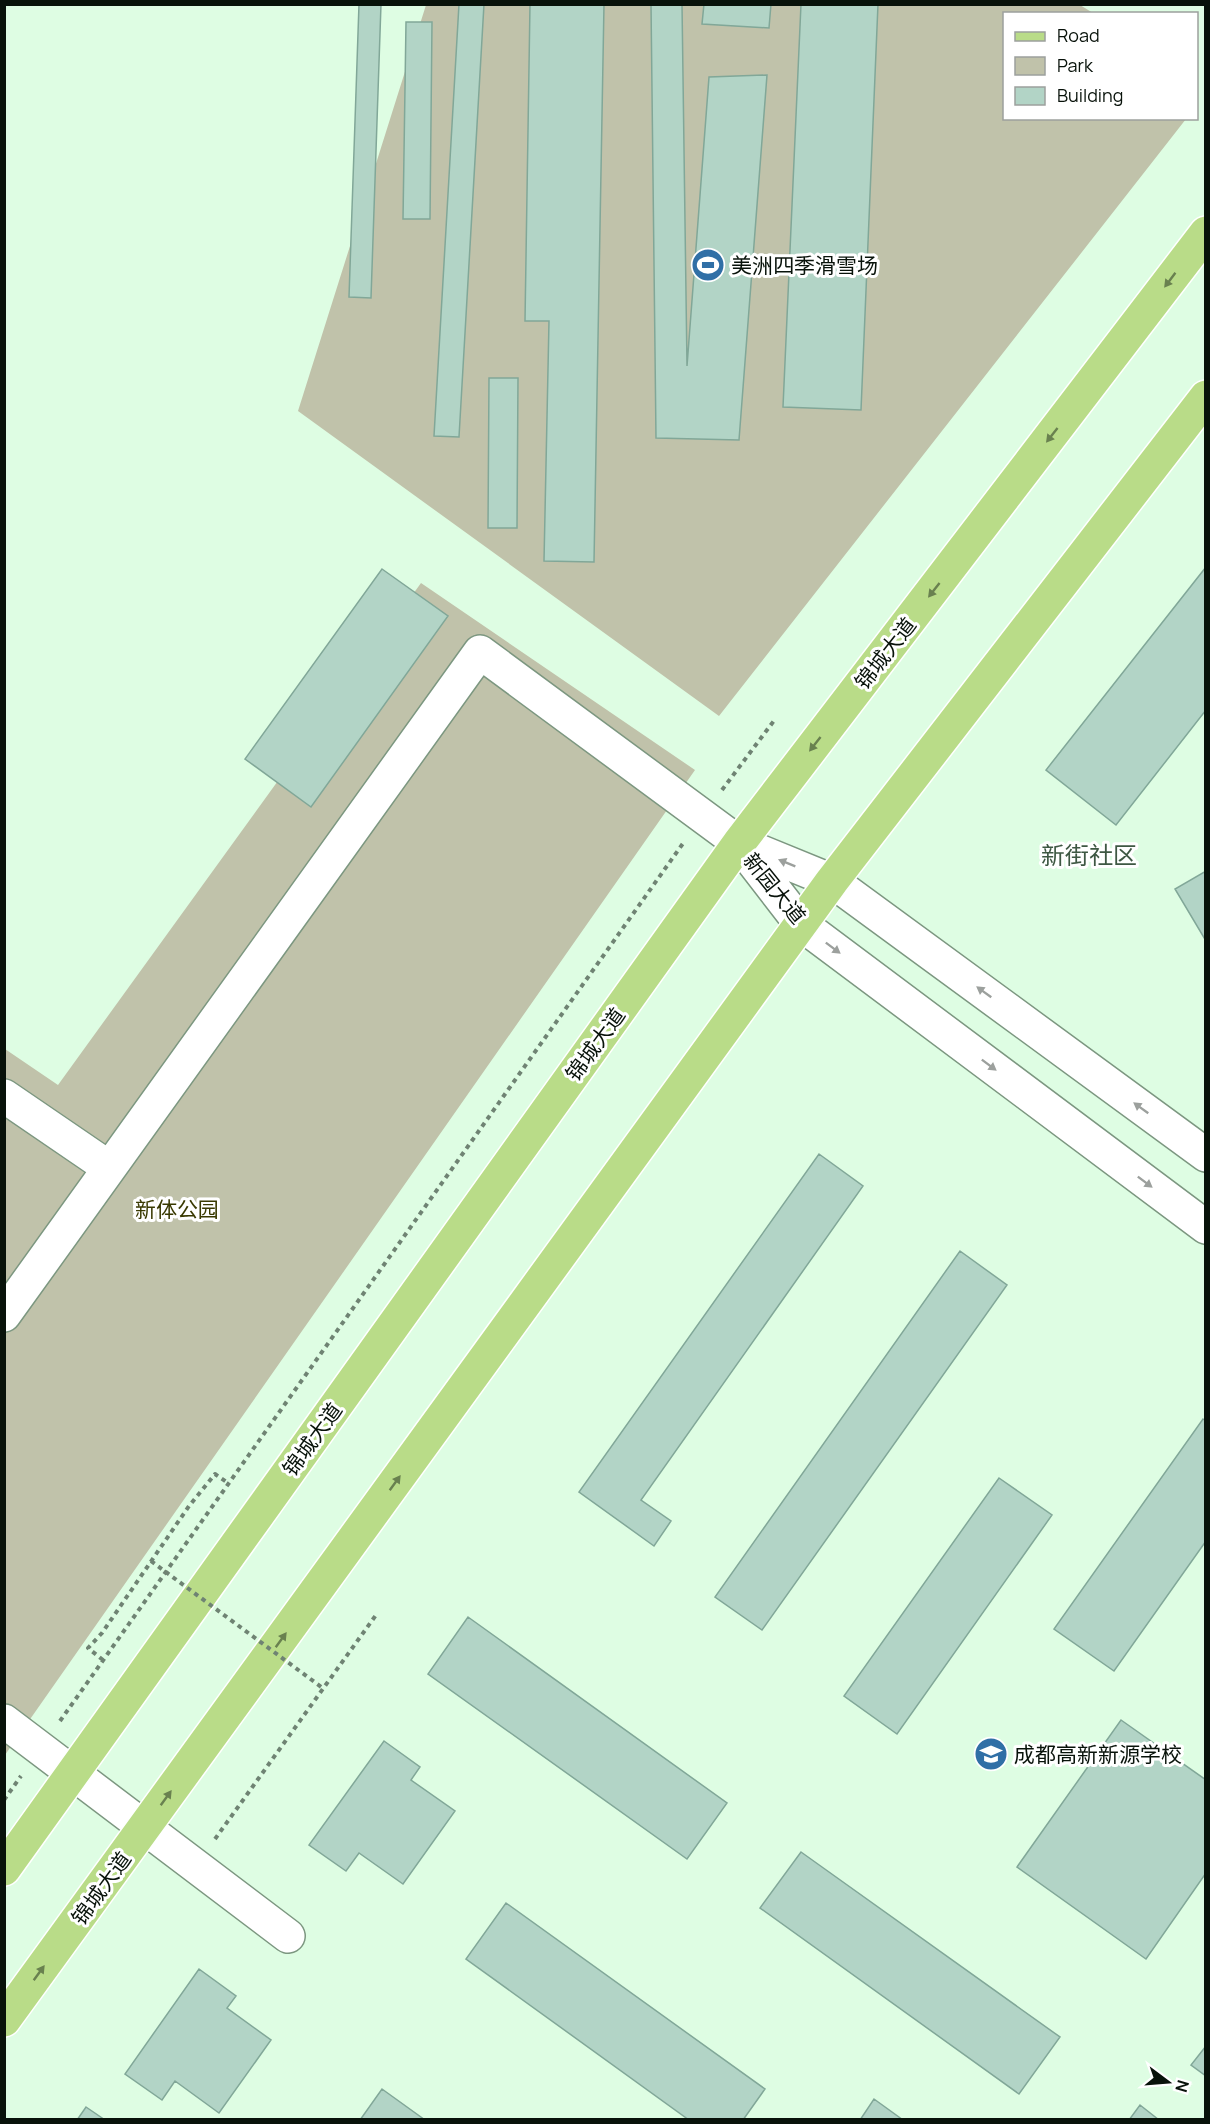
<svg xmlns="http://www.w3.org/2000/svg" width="1210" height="2124" font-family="Manrope,'Noto Sans SC',sans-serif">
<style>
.green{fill:#c0c2aa}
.building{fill:#b2d4c6;stroke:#81a798;stroke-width:1.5}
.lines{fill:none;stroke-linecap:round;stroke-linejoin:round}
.minor-casing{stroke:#7c9780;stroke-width:36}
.major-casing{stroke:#fff;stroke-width:36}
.path{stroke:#6f8373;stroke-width:4;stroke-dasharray:4.5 4.5;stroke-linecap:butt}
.minor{stroke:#fff;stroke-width:33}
.major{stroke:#b9dc88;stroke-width:33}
.path-bridge{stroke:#6f8373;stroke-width:4;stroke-dasharray:4.5 4.5;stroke-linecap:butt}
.oneway{fill:#69814f}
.oneway2{fill:#9ca09d}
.labels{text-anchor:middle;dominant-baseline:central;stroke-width:6;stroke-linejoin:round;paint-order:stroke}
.poi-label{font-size:21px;fill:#08120a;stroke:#fff;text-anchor:start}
.street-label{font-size:21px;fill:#08120a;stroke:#fff}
.park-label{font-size:21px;fill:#393901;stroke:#fff}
.quarter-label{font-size:24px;fill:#3e5843;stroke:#fff}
</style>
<rect width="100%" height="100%" fill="#defde3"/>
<!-- green -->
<path class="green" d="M426,5H1080L1093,13L1004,14V118L1186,119L719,716L298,411Z
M421,583L695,770L5,1755V1049L58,1085Z"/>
<!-- building -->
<path class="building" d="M359,4H381L371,298L349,297Z
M459,4H484L459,437L434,436Z
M530,4H604L594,562L544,561L549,321H525Z
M651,4H682L687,366L709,77L767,75L739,440L656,438Z
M704,4H771L769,28L702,24Z
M801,4H878L861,410L783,407Z
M406,22H432L430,219H403Z
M489,378H518L517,528H488Z
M1206,567V710L1116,825L1046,770Z
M382,569L448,616L311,807L245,759Z
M1206,871V941L1175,889Z
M819,1154L863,1186L641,1500L671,1521L654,1546L579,1492Z
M960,1251L1007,1285L762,1630L715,1597Z
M1203,1419L1206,1421V1541L1114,1671L1054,1629Z
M999,1478L1052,1515L897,1734L844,1696Z
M468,1617L727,1803L687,1859L428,1674Z
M1121,1720L1206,1780V1873L1146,1959L1017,1867Z
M384,1741L420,1767L411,1780L455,1811L403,1884L359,1853L346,1871L309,1845Z
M801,1852L1060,2037L1019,2094L760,1908Z
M506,1903L765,2089L743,2120H689L466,1959Z
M199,1969L236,1996L227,2008L271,2040L219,2113L175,2081L162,2100L125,2074Z
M1206,2046V2076L1191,2065Z
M382,2089L425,2120H360Z
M874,2099L903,2120H860Z
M1140,2105L1159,2120H1129Z
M86,2107L105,2120H77Z"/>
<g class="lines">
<!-- minor casing -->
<g class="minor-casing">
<path id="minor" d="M740,845L801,924L1206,1227
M4,1096L108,1167
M4,1315L480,652L739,843L832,881L1206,1155
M4,1721L288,1936"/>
</g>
<!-- major casing -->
<g class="major-casing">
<path id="major" d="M4,1869L739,843L1206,233
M4,2020L832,881L1206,397"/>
</g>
<!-- path -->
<path class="path" d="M722,790L776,718
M103,1660L88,1648L102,1633L189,1506L215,1474L228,1483
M60,1721L684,842
M4,1800L21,1776
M215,1839L376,1615"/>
<!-- minor -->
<use href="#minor" class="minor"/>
<!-- major -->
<use href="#major" class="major"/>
<!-- path-bridge -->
<path class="path-bridge" d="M151,1561L324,1689"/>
</g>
<!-- one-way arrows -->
<defs><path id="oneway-solid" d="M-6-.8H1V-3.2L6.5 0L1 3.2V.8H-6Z" transform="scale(1.5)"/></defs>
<g class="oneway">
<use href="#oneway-solid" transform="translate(1170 280) rotate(127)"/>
<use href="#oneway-solid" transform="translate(1052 435) rotate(128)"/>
<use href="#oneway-solid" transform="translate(934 590) rotate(128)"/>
<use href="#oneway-solid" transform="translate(815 744) rotate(128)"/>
<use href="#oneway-solid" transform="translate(395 1483) rotate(-54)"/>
<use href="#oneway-solid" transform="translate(281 1640) rotate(-54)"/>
<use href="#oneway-solid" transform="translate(166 1798) rotate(-54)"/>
<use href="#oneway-solid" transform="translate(39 1973) rotate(-54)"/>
</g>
<g class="oneway2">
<use href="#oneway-solid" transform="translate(787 863) rotate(-158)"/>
<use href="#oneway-solid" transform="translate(833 948) rotate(37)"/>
<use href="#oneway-solid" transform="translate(984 992) rotate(-144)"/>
<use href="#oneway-solid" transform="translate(989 1065) rotate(37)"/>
<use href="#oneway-solid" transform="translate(1141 1108) rotate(-144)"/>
<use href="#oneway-solid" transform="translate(1145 1182) rotate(37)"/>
</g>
<!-- icons -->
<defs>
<g id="stadium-disc" transform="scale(1.725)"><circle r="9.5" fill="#306fa6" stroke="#fff"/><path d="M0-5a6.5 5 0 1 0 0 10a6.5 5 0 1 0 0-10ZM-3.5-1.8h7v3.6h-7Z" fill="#fff"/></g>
<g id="school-disc" transform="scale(1.725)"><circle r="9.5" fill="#306fa6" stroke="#fff"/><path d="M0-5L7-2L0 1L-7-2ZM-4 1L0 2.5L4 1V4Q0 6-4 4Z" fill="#fff"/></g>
</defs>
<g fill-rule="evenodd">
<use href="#stadium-disc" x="708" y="265"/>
<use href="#school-disc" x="991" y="1754"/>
</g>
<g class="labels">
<!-- poi labels -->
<g class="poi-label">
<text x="731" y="265">美洲四季滑雪场</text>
<text x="1014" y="1754">成都高新新源学校</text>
</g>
<!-- street labels -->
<g class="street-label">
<text transform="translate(885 653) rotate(-52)">锦城大道</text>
<text transform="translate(775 888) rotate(51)">新园大道</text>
<text transform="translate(595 1044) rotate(-54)">锦城大道</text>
<text transform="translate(312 1439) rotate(-54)">锦城大道</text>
<text transform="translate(101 1888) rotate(-54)">锦城大道</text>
</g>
<!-- park labels -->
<g class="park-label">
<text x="177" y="1209">新体公园</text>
</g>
<!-- quarter labels -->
<g class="quarter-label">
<text x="1089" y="854">新街社区</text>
</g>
</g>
<!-- border -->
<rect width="1210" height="2124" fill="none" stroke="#08120a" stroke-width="12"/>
<!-- legend -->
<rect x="1003" y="12" width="195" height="108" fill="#ffffff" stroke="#9ca09d" stroke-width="1.5"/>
<rect x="1015" y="32" width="30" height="9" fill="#b9dc88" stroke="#9ca09d" stroke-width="1.5"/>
<text x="1057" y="42" font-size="18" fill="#08120a">Road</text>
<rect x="1015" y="57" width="30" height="18" fill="#c0c2aa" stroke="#9ca09d" stroke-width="1.5"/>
<text x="1057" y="72" font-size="18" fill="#08120a">Park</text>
<rect x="1015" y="87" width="30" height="18" fill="#b2d4c6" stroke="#9ca09d" stroke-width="1.5"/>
<text x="1057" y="102" font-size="18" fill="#08120a">Building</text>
<!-- north arrow -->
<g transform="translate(1168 2082) rotate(106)" stroke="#ffffff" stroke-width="4.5" paint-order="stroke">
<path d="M0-4.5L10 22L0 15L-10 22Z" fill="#08120a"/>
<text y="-9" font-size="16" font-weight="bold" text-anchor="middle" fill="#08120a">N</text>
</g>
</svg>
